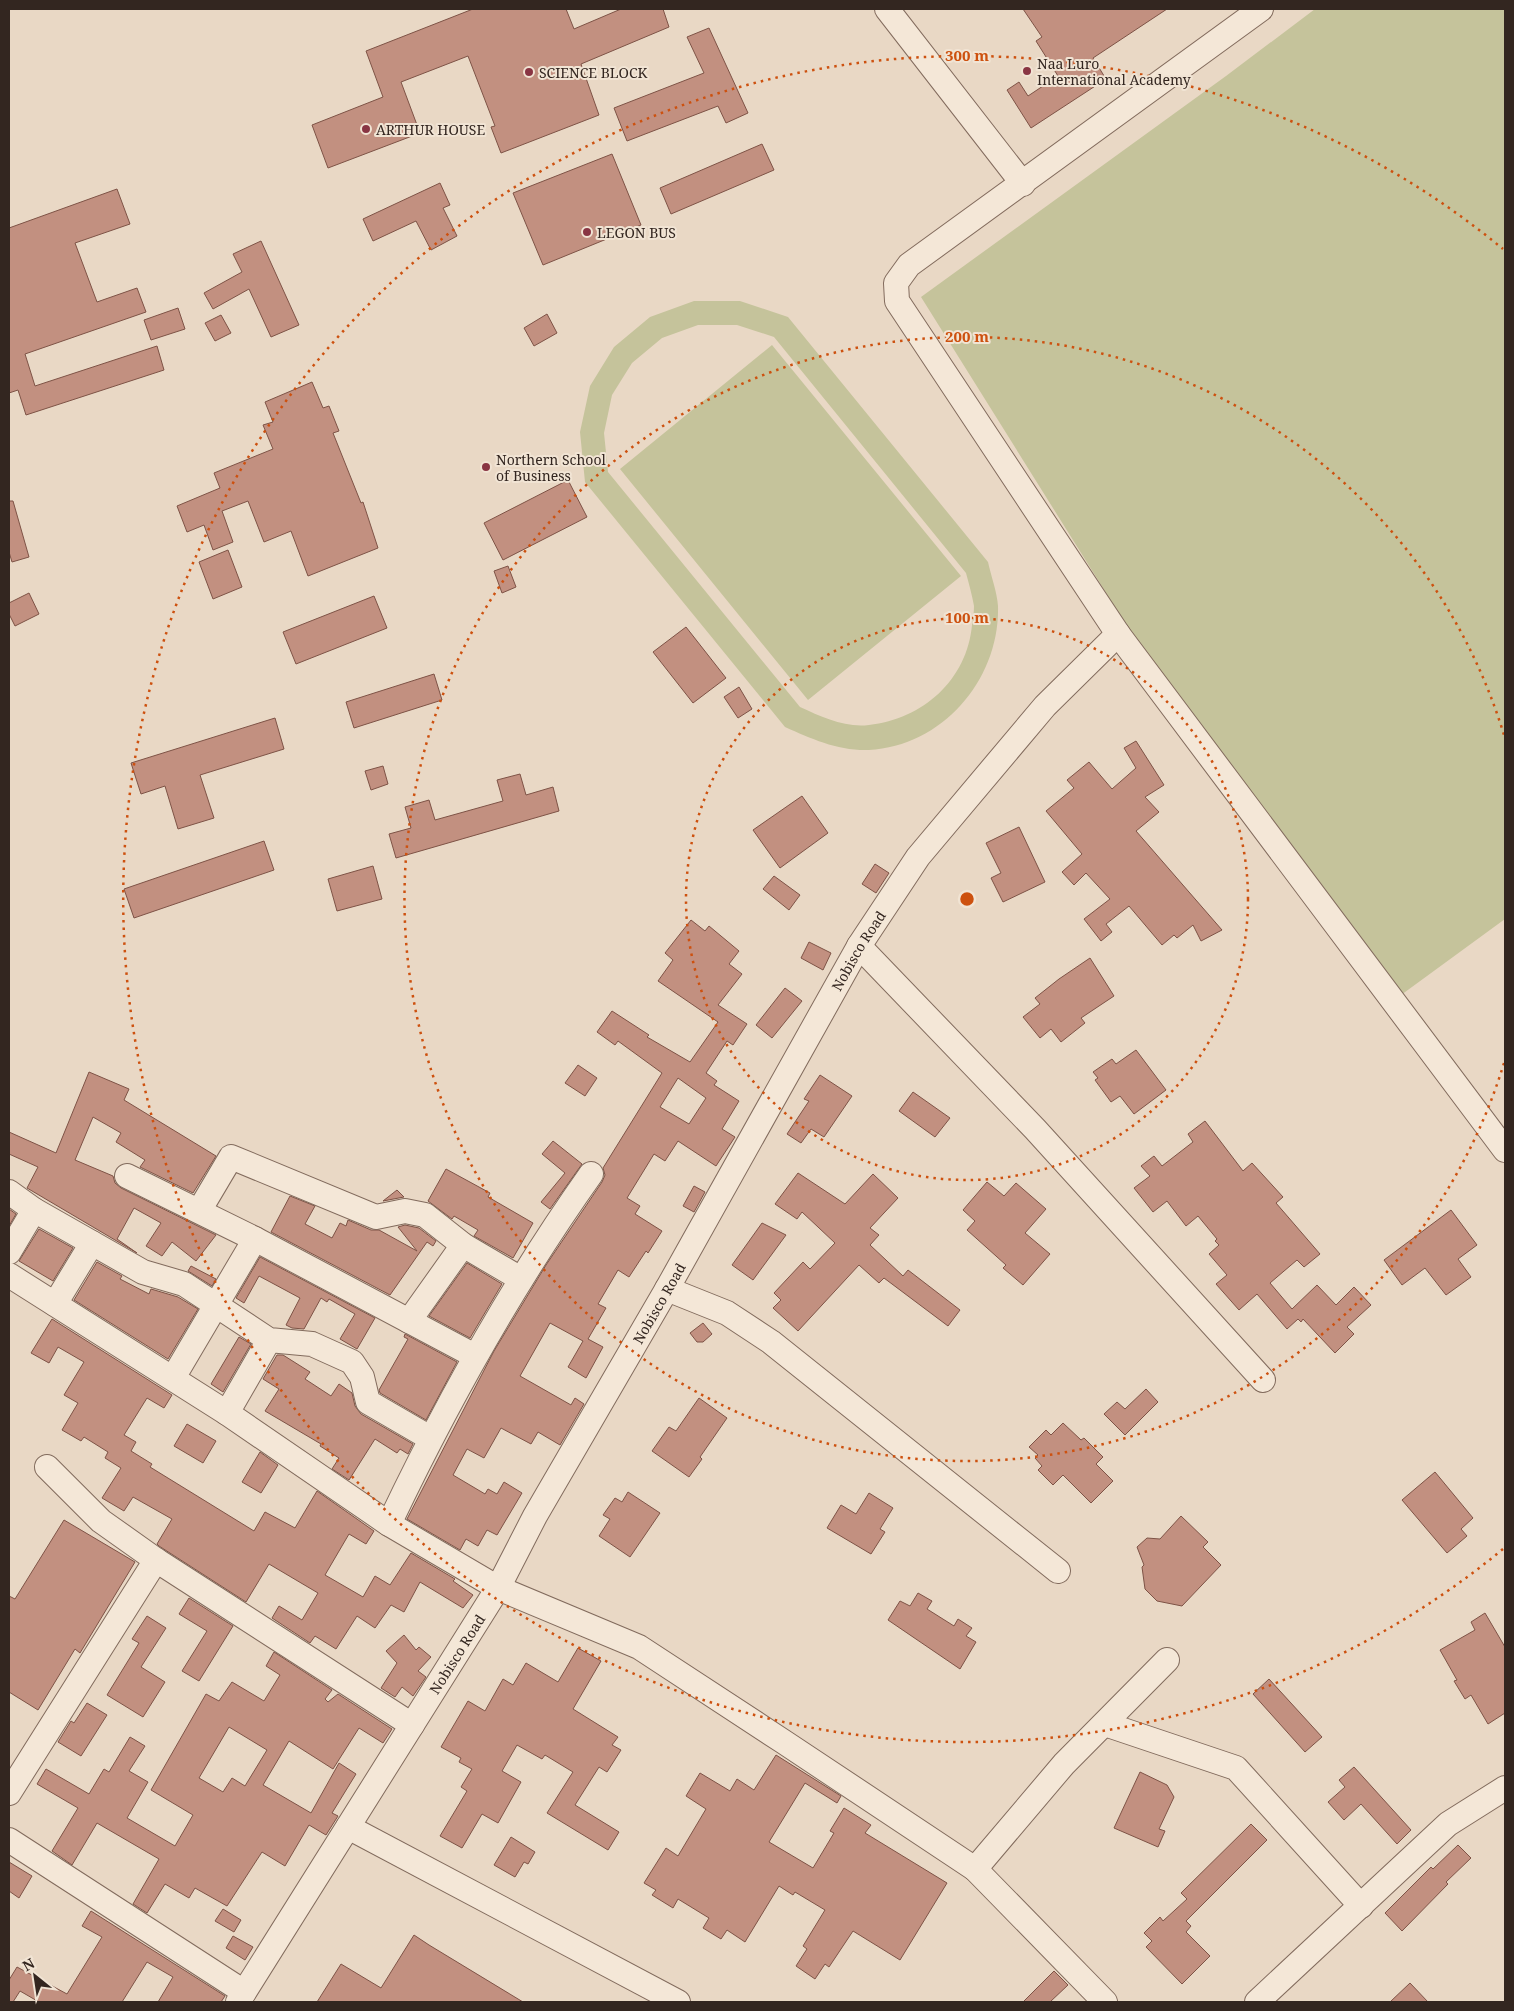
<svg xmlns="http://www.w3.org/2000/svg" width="1514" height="2011" font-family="'Noto Serif',serif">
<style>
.green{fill:#c5c39b;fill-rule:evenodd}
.building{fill:#c29080;stroke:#7e5346;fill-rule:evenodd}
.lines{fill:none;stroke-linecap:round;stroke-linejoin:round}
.minor-casing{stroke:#826b5d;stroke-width:26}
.minor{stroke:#f4e7d7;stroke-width:24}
.ring{fill:none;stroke:#cd510f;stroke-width:2.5;stroke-dasharray:2.5 5}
.poi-dot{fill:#893543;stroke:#f1e4d4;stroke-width:2}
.labels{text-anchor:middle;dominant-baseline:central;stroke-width:4;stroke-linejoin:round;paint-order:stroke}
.poi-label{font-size:14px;fill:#332620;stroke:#f1e4d4;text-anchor:start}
.street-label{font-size:14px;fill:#332620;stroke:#f1e4d4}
.centre{fill:#cd510f;stroke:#f1e4d4;stroke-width:2.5}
.ring-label{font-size:15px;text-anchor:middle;font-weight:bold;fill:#cd510f;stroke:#f1e4d4;stroke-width:4;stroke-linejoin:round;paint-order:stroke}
</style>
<rect width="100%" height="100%" fill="#e9d8c5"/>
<!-- green -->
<path class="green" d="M1315,9H1505V919L1401,995L1138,644L921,297L1226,76Z
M694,301H740L788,317L988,562C991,576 997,592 998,606C1000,679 943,746 869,750C838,751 812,739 785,727L585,482L580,432L590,386L614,347L650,317ZM698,325H737L774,337L966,573C969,584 972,595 974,606C974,612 973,619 972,625C967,680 923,719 869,725C845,728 822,717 800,707L608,472L604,433L612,395L632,363L662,338Z
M772,345L961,576L808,700L620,469Z"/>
<!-- building -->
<path class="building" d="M473,9H566L574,29L621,9H663L669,27L581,64L599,115L501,153L491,127L495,126L468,56L401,82L420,133L328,168L312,125L383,97L366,51Z
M1023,9H1167L1093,58L1106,79L1031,128L1007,90L1019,82L1028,96L1058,76L1036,41L1042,37Z
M709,28L748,113L726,123L718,106L627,141L614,108L704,73L687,37Z
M762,144L774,170L671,214L660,188Z
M612,154L641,225L543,265L513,193Z
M440,183L450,205L443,208L457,236L431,250L416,221L373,241L363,219Z
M117,189L130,224L75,243L97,302L137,288L146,312L25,354L35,386L157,346L164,370L26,415L18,390L9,393V228Z
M261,241L299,325L271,337L249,289L213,309L204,293L242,272L233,254Z
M178,308L185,329L151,340L144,320Z
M547,314L557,333L534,346L524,328Z
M221,315L231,333L215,341L205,323Z
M312,382L323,408L329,406L339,431L333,433L361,503L363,502L378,548L308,576L291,531L264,542L248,501L222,511L233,542L213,550L204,525L187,532L177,506L220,488L214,473L273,449L263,425L273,422L265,402Z
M568,480L587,517L503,560L484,523Z
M9,501H13L29,557L12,562L9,552Z
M228,550L242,587L213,599L199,562Z
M508,566L516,587L502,593L494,571Z
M29,593L39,614L15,626L9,614V603Z
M374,596L387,628L296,664L283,632Z
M686,627L726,678L693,703L653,652Z
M434,674L442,700L354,728L346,702Z
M739,687L752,709L738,718L724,697Z
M275,718L284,749L200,775L214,818L178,829L165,786L141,794L131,763Z
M1136,741L1164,785L1145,797L1159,812L1136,831L1222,930L1201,941L1193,925L1177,938L1174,935L1162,945L1129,906L1106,924L1112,932L1101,941L1084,919L1110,899L1086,873L1074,885L1062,872L1082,854L1046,811L1074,788L1067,780L1089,762L1112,789L1136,768L1124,748Z
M383,766L388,784L371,790L365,771Z
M520,774L526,795L553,787L559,811L396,858L389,834L411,828L405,807L429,800L435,820L503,801L497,780Z
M802,796L828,833L780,868L753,830Z
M1019,827L1045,882L1003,902L991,878L1001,873L986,843Z
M264,841L274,870L134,918L124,889Z
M875,864L889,873L876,893L862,884Z
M373,866L382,899L337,911L328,879Z
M774,876L800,895L789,910L763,889Z
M691,920L705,931L709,926L739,951L729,964L742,974L718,1005L747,1024L733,1045L727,1041L706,1073L717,1081L714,1085L739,1101L722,1129L735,1137L716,1166L678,1141L665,1161L654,1154L627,1198L640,1206L635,1214L662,1231L648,1253L646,1251L629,1277L618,1270L598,1304L606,1308L588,1339L603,1347L586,1378L568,1367L583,1341L550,1323L520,1376L571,1405L575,1398L584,1404L560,1445L538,1432L531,1444L501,1428L484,1458L467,1449L453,1475L485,1494L488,1489L497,1494L504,1482L522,1493L497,1535L487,1530L478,1546L466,1539L460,1550L407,1519L494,1351L546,1265L602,1182L605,1175L603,1168L662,1073L618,1041L615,1045L597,1032L612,1011L649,1035L647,1037L690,1062L718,1022L658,981L673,960L665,953ZM678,1078L706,1098L689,1124L660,1107Z
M809,942L831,953L823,970L801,958Z
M1090,958L1114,996L1081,1018L1085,1023L1061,1042L1051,1029L1040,1038L1023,1017L1040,1004L1035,998L1059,979Z
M785,988L802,1001L772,1038L756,1025Z
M1136,1050L1166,1090L1134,1114L1120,1096L1111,1102L1095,1080L1098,1078L1093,1072L1112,1059L1116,1064Z
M578,1065L597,1078L585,1096L565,1083Z
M89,1072L129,1089L124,1100L216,1156L193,1193L140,1167L145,1160L116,1142L121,1133L93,1117L75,1160L113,1176L115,1183L121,1188L216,1235L196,1261L172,1242L162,1256L146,1246L161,1223L134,1208L117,1239L137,1253L27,1188L38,1167L9,1154V1132L56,1153Z
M820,1075L852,1096L824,1137L811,1129L801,1143L787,1134L809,1101L804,1099Z
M913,1092L950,1118L935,1137L899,1111Z
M1205,1121L1243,1171L1252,1163L1283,1197L1276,1203L1320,1254L1304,1267L1297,1260L1270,1283L1292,1309L1317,1285L1336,1305L1354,1287L1371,1305L1347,1327L1354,1334L1335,1353L1303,1319L1301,1322L1298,1319L1287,1329L1257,1294L1239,1310L1216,1284L1227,1275L1209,1254L1219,1245L1215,1241L1217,1239L1198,1216L1186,1226L1167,1201L1153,1212L1134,1188L1150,1176L1141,1166L1154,1156L1162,1166L1193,1142L1188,1134Z
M553,1141L582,1164L550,1209L541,1202L565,1173L542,1154Z
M446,1169L490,1193L488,1197L533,1223L513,1258L474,1236L478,1230L454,1216L452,1219L428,1201Z
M798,1173L845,1204L873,1174L898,1198L870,1228L879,1235L870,1245L903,1276L908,1270L960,1310L948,1326L884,1278L879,1283L859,1265L798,1331L773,1308L781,1300L774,1293L803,1262L810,1269L835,1243L802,1212L797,1219L775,1204Z
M987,1182L1004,1196L1016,1183L1046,1209L1025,1233L1050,1254L1023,1285L1003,1268L1006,1265L967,1230L975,1221L963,1210Z
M694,1186L705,1192L694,1212L683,1206Z
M397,1190L404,1197L383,1201Z
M290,1196L315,1206L305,1224L332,1238L340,1223L346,1226L348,1220L371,1230H379L417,1251L398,1227L405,1225L419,1228L436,1241L433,1246L427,1242L390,1295L271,1232Z
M9,1209L16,1214L9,1226Z
M1451,1210L1477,1245L1458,1259L1471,1277L1446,1295L1425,1268L1402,1285L1384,1260Z
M762,1223L786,1235L753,1280L732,1265Z
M39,1229L73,1248L53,1281L19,1261Z
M260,1257L375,1318L357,1349L340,1339L355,1314L329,1299L327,1302L321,1298L304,1329L292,1328L286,1325L300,1298L259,1276L244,1303L236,1298Z
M97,1262L122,1276L120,1279L149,1294L151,1289L178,1297L198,1309L168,1359L74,1300Z
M467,1263L502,1284L470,1338L429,1316Z
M191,1266L216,1279L212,1286L188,1271Z
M52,1319L172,1395L164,1408L147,1398L124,1435L136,1442L131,1451L152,1464L150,1467L254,1531L265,1512L295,1528L317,1491L374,1531L366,1544L349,1534L325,1575L363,1597L375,1576L390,1585L411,1553L455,1579L453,1581L473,1595L463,1608L420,1582L404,1612L391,1605L375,1628L357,1616L336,1649L315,1636L310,1643L272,1618L279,1606L302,1620L318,1593L269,1564L246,1602L159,1546L157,1544L172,1519L133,1497L124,1511L102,1498L121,1468L105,1458L108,1452L84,1437L81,1441L62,1430L78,1403L64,1395L84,1362L58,1347L49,1363L31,1353Z
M703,1323L712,1334L703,1342H697L690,1333Z
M405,1334L457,1362L426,1420L380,1393L379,1390L408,1339L404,1337Z
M239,1337L251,1344L223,1392L211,1384Z
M277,1355H283L310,1372L305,1379L331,1396L339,1384L352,1393L355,1406L361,1414L413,1444L408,1454L400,1449L397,1453L375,1439L349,1480L332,1469L339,1458L320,1446L321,1444L265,1411L279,1389L263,1379Z
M1146,1389L1158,1402L1125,1435L1104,1414L1117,1402L1125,1409Z
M699,1398L727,1418L700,1457L702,1459L689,1477L652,1451L669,1427L676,1431Z
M1063,1423L1081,1440L1084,1438L1103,1457L1096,1464L1113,1481L1091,1503L1063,1475L1053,1485L1038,1470L1042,1466L1035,1458L1038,1455L1029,1447L1046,1430L1051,1435Z
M187,1424L216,1441L203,1463L174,1446Z
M260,1452L278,1465L261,1493L242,1482Z
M1435,1472L1473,1518L1461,1529L1467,1536L1447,1553L1402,1500Z
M628,1492L660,1513L630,1557L599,1536L610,1519L603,1515L615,1498L622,1502Z
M869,1493L893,1508L880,1529L885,1532L871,1554L827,1528L841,1505L856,1514Z
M1181,1516L1208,1542L1203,1547L1221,1565L1182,1606L1157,1601L1145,1589L1142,1567L1144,1565L1137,1547L1147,1538L1160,1539Z
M64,1520L135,1562L80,1653L75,1649L38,1710L9,1692V1596L15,1599Z
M918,1593L932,1601L927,1609L954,1626L958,1619L972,1628L966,1636L976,1642L960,1669L888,1620L900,1601L910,1606Z
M189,1598L233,1626L199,1681L182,1671L207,1631L179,1614Z
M1485,1613L1505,1647V1713L1488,1724L1471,1695L1465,1699L1454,1681L1457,1680L1440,1650L1475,1630L1471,1622Z
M147,1616L166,1628L141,1667L165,1682L143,1717L107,1695L139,1643L132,1639Z
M404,1635L416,1650L419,1647L431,1657L418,1671L426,1677L413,1696L402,1687L395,1697L381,1688L397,1663L386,1651Z
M578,1648L601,1661L573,1709L618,1737L612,1745L621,1750L607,1772L599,1767L575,1805L619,1832L608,1850L547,1813L573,1772L545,1755L542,1759L517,1745L502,1771L521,1782L498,1823L482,1814L462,1848L440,1836L467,1791L461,1787L472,1769L459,1762L461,1758L441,1747L468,1701L485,1711L503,1679L513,1685L526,1663L558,1682Z
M274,1652L332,1690L325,1699L328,1702L338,1694L392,1729L383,1743L359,1728L333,1769L289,1741L263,1785L311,1813L339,1763L356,1774L332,1813L338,1816L326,1835L309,1825L285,1866L262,1852L227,1906L195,1888L189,1898L165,1884L147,1913L133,1904L159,1859L97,1823L72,1865L52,1851L78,1808L37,1784L46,1769L89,1794L104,1769L109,1772L130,1737L145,1746L129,1771L148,1782L127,1818L175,1846L193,1815L151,1790L206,1694L219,1701L232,1682L264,1701L280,1675L266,1666ZM229,1727L267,1750L245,1786L232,1778L223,1792L199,1778Z
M1269,1679L1322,1737L1305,1752L1253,1694Z
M87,1703L107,1715L81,1756L58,1742L71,1721L74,1723Z
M776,1755L841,1796L837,1803L805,1783L769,1842L813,1868L834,1833L830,1831L844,1808L871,1825L865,1833L947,1883L900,1960L853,1931L829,1967L825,1964L815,1979L796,1966L807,1949L803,1946L825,1910L795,1892L793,1895L779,1886L745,1942L727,1930L721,1939L703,1928L709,1918L678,1899L673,1908L652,1895L656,1890L644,1883L666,1848L678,1856L706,1809L686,1796L700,1773L730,1791L737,1779L754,1790Z
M1354,1767L1411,1830L1397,1844L1361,1804L1344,1820L1328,1802L1345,1787L1339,1780Z
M1140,1772L1167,1785L1174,1797L1159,1829L1165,1831L1158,1847L1114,1828Z
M1251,1824L1267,1840L1186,1921L1191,1926L1186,1932L1210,1956L1182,1984L1146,1947L1152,1941L1144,1933L1160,1917L1163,1921L1187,1899L1181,1893Z
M511,1837L535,1852L528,1864L524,1862L515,1877L494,1865Z
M1458,1845L1471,1858L1446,1882L1448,1884L1402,1931L1385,1913L1431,1867L1433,1869Z
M9,1862L32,1876L19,1898L9,1891Z
M223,1909L241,1920L234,1932L215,1921Z
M91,1911L225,1996L221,2002H158L173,1977L147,1962L122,2002H39L20,1991L13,2002H9V1980L17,1967L67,1994L102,1937L82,1926Z
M414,1935L429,1945L523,2002H317L341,1964L381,1988Z
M233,1936L253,1947L245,1960L226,1948Z
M1054,1971L1068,1985L1050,2002H1023Z
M1410,1983L1428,2002H1390Z"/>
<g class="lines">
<!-- minor casing -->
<g class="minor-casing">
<g id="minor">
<path d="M887,9L1023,184"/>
<path d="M1261,9L909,265L896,283L897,301L1118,634L1505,1150"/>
<path d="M859,946L1035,1129L1263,1380"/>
<path d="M127,1176L255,1239L475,1356"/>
<path d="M9,1192L34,1210L9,1252"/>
<path d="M34,1210L143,1272L184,1284L269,1340L312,1344L352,1362L362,1377L368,1402L430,1438"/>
<path d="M199,1211L231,1157L376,1217L405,1211L425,1215L463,1245L521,1279"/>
<path d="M9,1275L227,1413L389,1524L498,1588L639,1647L784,1742L975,1869L1105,2002"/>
<path d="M667,1289L727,1313L771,1342L1058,1571"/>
<path d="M55,1304L92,1243"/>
<path d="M409,1321L463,1245"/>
<path d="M173,1378L255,1239"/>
<path d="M227,1413L269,1340"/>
<path d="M47,1467L101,1521L156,1560L412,1725"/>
<path d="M389,1524C447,1402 513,1284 591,1174"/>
<path d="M1105,1724L1236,1768L1361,1906"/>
<path d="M9,1793L156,1560"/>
<path d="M348,1827L678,2002"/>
<path d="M9,1840L244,1992"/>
<path d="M975,1869L1064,1764L1167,1660"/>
<path id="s1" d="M238,2002L498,1588L535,1516L667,1289L859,946L918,857L1045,706L1118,634"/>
<path d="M1257,2002L1448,1824L1505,1788"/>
</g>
</g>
<!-- minor -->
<use href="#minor" class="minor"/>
</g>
<!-- distance rings -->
<g class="ring">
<circle cx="967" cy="899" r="281"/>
<path d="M1504 1063A562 562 0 1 1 1504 735"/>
<path d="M1503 1549A843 843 0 1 1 1503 249"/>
</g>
<!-- markers -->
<g class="poi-dot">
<circle cx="1027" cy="71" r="5"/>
<circle cx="529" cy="72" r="5"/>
<circle cx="366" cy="129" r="5"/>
<circle cx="587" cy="232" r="5"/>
<circle cx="486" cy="467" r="5"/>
</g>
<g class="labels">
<!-- poi labels -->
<g class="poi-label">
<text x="1037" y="63">Naa Luro<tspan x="1037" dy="16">International Academy</tspan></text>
<text x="539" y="72">SCIENCE BLOCK</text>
<text x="376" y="129">ARTHUR HOUSE</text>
<text x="597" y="232">LEGON BUS</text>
<text x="496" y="459">Northern School<tspan x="496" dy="16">of Business</tspan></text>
</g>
<!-- street labels -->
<g class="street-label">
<text stroke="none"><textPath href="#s1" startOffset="1221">Nobisco Road</textPath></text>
<text stroke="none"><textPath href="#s1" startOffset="816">Nobisco Road</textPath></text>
<text stroke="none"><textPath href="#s1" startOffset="411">Nobisco Road</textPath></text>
</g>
</g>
<circle cx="967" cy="899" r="8" class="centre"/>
<g class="ring-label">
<text x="967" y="61">300 m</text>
<text x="967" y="342">200 m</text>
<text x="967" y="623">100 m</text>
</g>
<!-- border -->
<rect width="1514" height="2011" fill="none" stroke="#332620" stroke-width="20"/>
<!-- north arrow -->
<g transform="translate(35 1976) rotate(330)" stroke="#f1e4d4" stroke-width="4" paint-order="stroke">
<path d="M0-4L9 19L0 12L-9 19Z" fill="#332620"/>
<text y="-8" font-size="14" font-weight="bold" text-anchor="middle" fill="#332620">N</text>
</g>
</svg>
